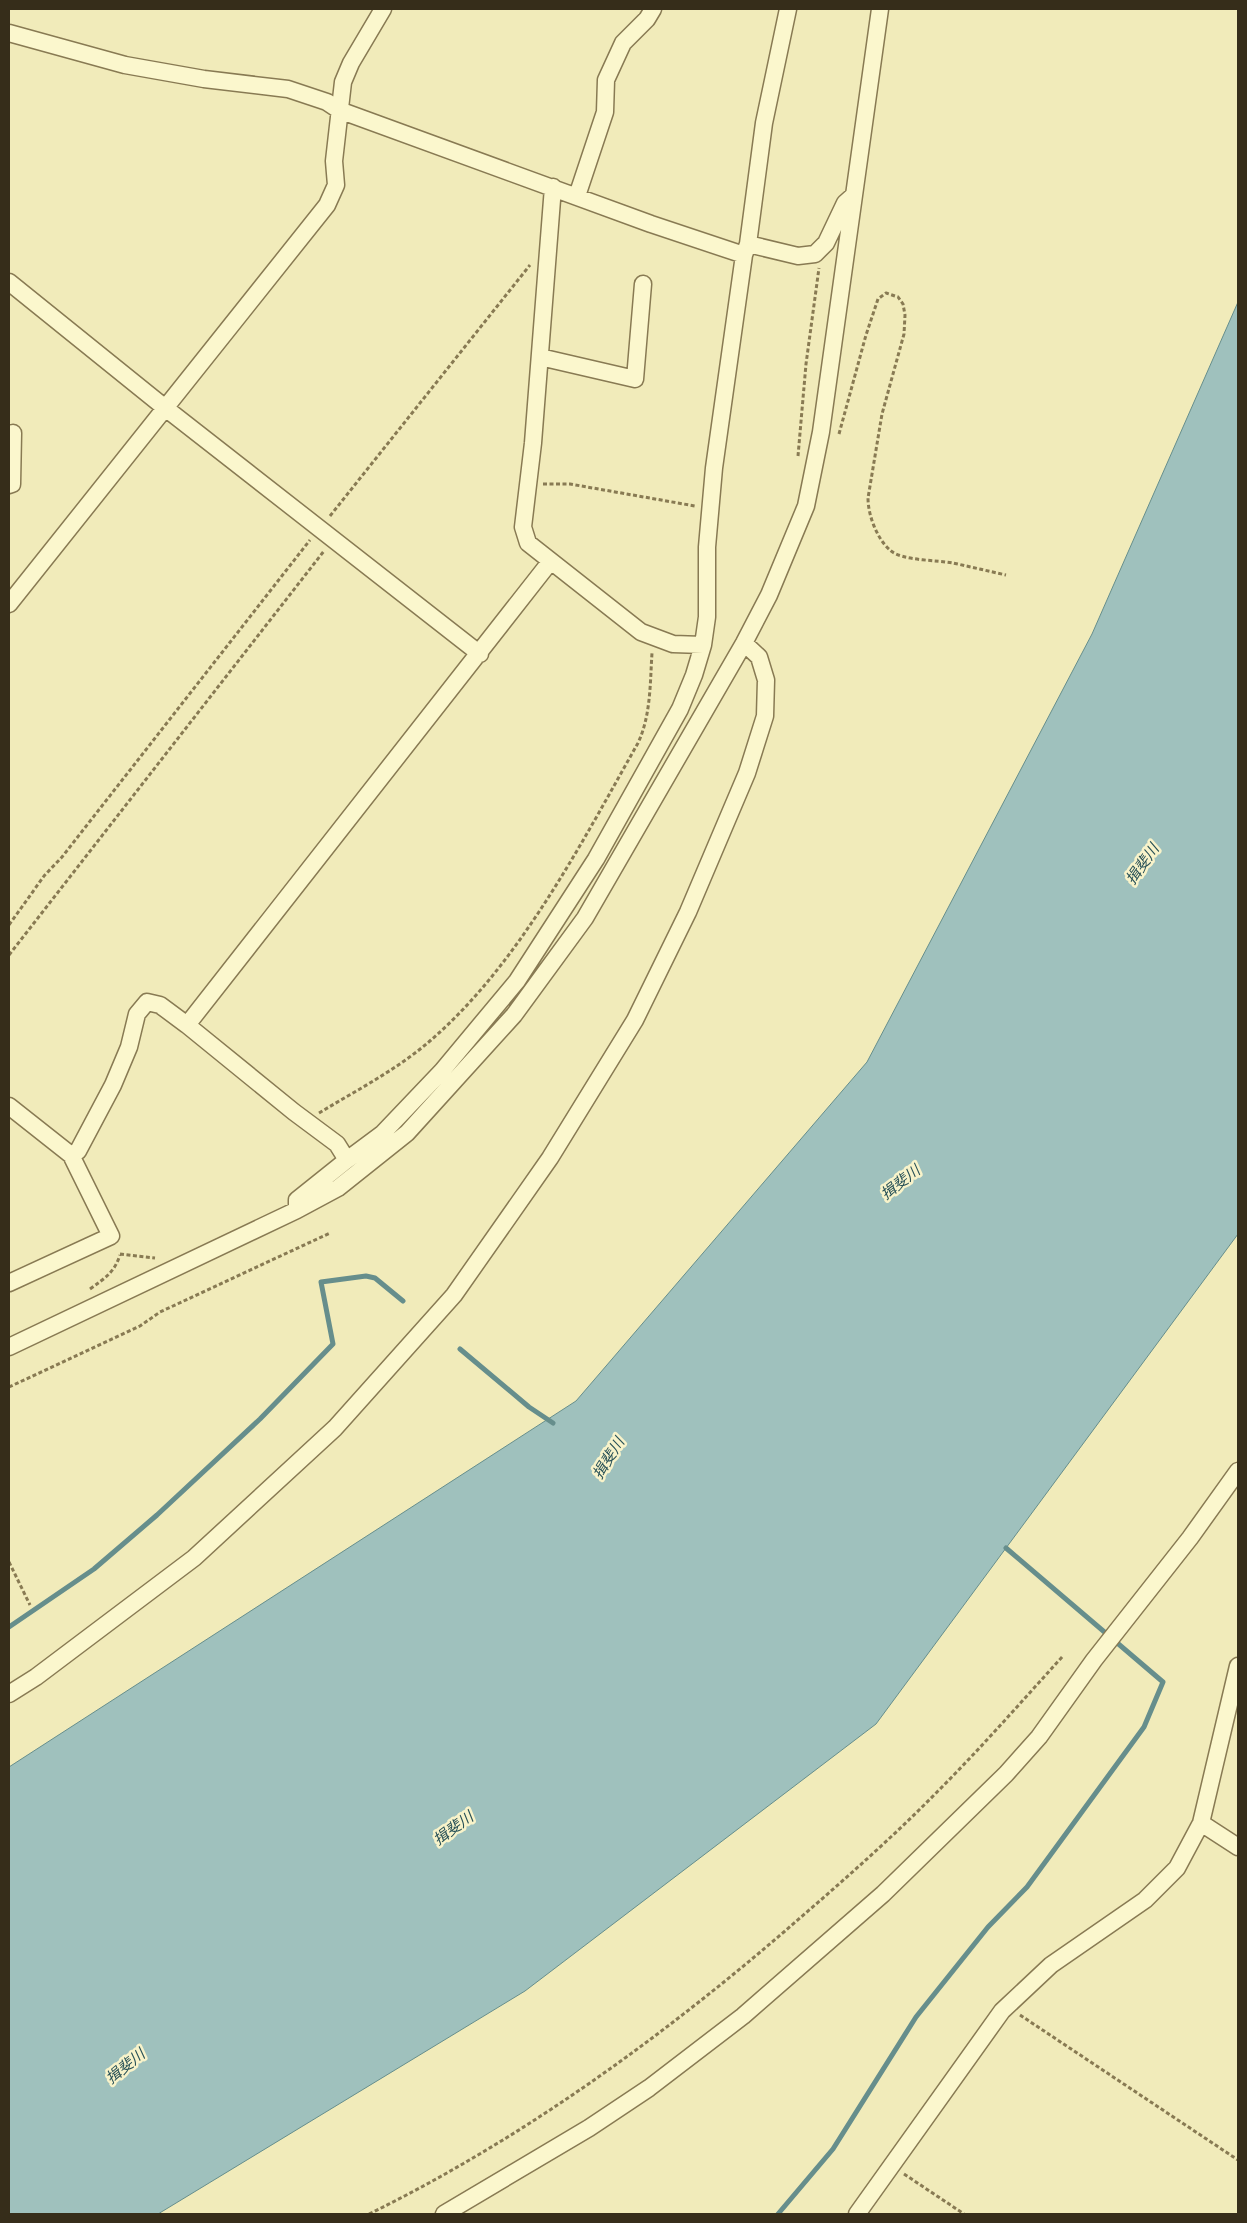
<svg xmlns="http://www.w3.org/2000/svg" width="1247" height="2223" font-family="'IBM Plex Serif','Noto Sans JP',serif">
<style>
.water{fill:#9fc1bd;stroke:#668e8c}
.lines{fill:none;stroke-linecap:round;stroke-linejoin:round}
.stream{stroke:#668e8c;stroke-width:5}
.street-casing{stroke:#887a53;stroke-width:19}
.path{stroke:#887a53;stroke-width:3;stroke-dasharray:4 2.5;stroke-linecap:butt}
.street{stroke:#fbf7cd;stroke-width:16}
.labels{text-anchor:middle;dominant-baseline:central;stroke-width:5;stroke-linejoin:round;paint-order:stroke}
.water-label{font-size:15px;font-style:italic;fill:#285157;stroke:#f8f3ca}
</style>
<rect width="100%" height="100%" fill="#f1ebba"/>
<!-- water -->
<path class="water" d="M1238,302V1234L876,1724L525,1991L158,2214H9V1767L576,1401L867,1062L1092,634Z"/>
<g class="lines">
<!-- stream -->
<path class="stream" d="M460,1349L529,1407L553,1423
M9,1627L94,1569L157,1515L260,1419L333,1344L321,1282L366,1276L375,1278L403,1301
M778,2214L833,2149L916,2017L988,1927L1027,1887L1144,1727L1163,1682L1006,1548"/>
<!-- street casing -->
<g class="street-casing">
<path id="street" d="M9,33L125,65L204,79L288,89L327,102L339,110L651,224L744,255L748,244L764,123L788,9
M553,187L533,443L523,527L528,543L641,632L673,644L703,645
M577,196L605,112L606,80L623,43L647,19L653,9
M748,244L798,256L815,254L826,243L845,203L854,195
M9,282L164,407L480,654
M540,357L635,379L643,284
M9,485L12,484L13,433
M9,604L327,205L336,185L334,161L343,82L351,63L383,9
M187,1025L550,562
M9,1106L71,1155L111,1236L9,1283
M71,1155L78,1151L113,1085L129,1047L137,1014L147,1002L160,1005L187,1025L294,1112L337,1144L347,1160L297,1200V1208
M347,1160L382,1134L442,1071L517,981L596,859L680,709L694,675L703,645L707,617V547L714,468L744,255
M9,1347L297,1210L338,1188L407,1133L514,1015L585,918L744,643L769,595L806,506L821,432L880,9
M9,1694L36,1677L194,1558L335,1428L454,1295L550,1158L635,1020L688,912L747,773L765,716L766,680L759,657L744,643
M1201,1823L1238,1847
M444,2214L589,2128L649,2088L743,2016L883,1894L1006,1774L1039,1737L1094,1660L1190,1538L1238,1471
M857,2214L1002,2011L1051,1965L1145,1900L1177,1868L1201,1823L1238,1666"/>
</g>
<!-- path -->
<path class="path" d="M839,434L866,335L878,299L886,293L898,297L903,304L905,315L904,334L882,414L868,498C868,515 877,539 890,550C901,561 938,560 953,563C971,567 988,571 1006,575
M798,456L806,364L819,268
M543,484H570L695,506
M330,516L530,265
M9,925L44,876L62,857L310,540
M9,955L324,551
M319,1113C357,1090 398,1069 431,1040C519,964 581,844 638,743C651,715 650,683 652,653
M120,1254L155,1258
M90,1289C105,1278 114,1273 120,1255
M9,1387L140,1326L160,1312L330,1233
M9,1562L30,1605
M1020,2015L1238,2160
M904,2174L964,2214
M369,2214C520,2140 658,2040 785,1931C837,1886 889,1841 938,1791C981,1748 1022,1701 1063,1656"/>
<!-- street -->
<use href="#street" class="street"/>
</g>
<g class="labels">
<!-- water labels -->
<g class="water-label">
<text transform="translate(1142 864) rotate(-55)">揖斐川</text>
<text transform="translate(900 1182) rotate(-38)">揖斐川</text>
<text transform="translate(608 1458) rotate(-58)">揖斐川</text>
<text transform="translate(453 1828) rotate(-36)">揖斐川</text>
<text transform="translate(125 2066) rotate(-39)">揖斐川</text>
</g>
</g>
<!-- border -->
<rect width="1247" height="2223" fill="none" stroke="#362d1a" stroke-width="20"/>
</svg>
